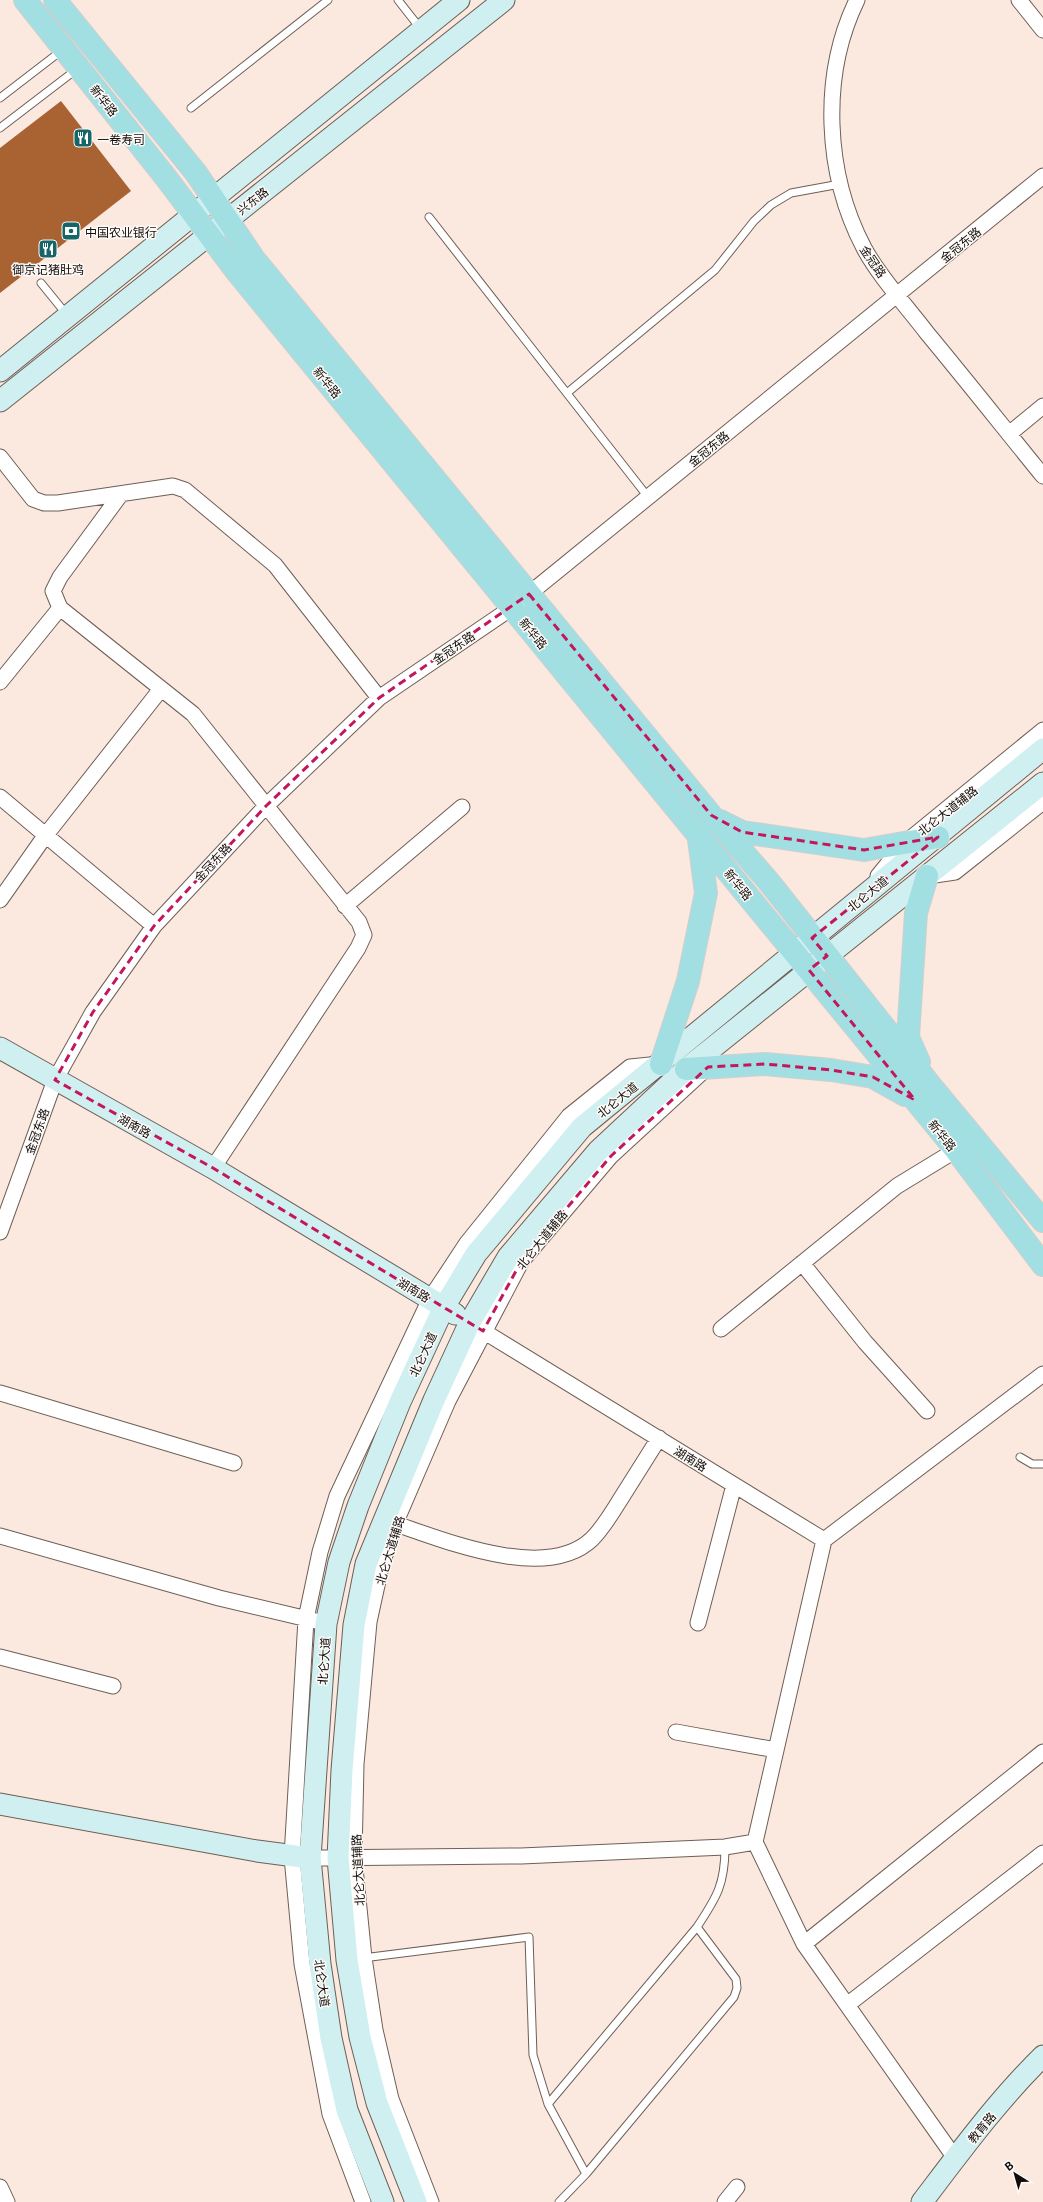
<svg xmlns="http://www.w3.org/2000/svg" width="1043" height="2202" font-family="Georgia,'Noto Sans SC',serif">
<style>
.building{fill:#a96232}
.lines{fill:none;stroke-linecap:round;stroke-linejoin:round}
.lane-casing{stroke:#6e5f56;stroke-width:9}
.street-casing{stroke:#6e5f56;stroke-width:17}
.secondary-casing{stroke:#6e5f56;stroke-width:23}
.primary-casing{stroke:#d0cfce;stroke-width:24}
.lane{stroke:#fff;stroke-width:7}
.street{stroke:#fff;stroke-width:15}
.secondary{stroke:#d0eff1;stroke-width:21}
.primary{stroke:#a1dfe3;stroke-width:22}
.marked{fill:none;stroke:#c2185b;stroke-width:3;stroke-dasharray:8 5;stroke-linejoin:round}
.labels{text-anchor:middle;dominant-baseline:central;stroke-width:3;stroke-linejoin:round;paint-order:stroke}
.street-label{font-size:12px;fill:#120d0a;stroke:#fdfaf7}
.poi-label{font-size:12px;fill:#120d0a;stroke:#fdfaf7;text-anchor:start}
</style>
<rect width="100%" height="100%" fill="#fbe9df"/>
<!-- building -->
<path class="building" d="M61,101L131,191L0,293V148Z"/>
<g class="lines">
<!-- lane casing -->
<g class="lane-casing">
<path id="lane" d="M398,0L420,28
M0,98L61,51
M191,108L328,0
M0,128L77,69
M429,217L648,497
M41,283L67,315
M567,393L715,270L754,221L771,205L791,193L840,184
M1020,1457L1032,1464H1043
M363,1958L529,1937L533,2055L548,2104L586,2174
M548,2104L697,1927C717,1897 725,1884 725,1847
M559,2202L586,2174L734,1997L737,1988L736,1979L697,1927"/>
</g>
<!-- street casing -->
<g class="street-casing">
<path id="street" d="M857,0C820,76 825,174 864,248C878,275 908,308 927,333C966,380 1004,428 1043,476
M1019,0L1043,30
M1009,434L1043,406
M0,457L33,499L44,503H58L173,486L185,490L275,565L379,698
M60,608L193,714L359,922L364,935L358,948L213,1168
M0,682L60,608L53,591L60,577L121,494
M0,797L154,926
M878,876L905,843L1043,730
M928,876L955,872L1043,802
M0,900L45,836L161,689
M345,906L462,807
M0,1232L55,1080L93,1012L154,926L266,806L379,698L513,607L1043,176
M802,1263L865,1342L927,1411
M475,1326L824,1540
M721,1329L897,1186L956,1150
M0,1393L234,1463
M387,1521C439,1538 545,1584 592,1539C603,1528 612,1513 620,1500C633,1479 646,1459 659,1438
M0,1536L219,1598L316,1621
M698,1623L734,1485
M0,1657L113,1686
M676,1732L776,1750
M755,1842L824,1540L1043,1374
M310,1858L521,1856L725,1847L755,1842L804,1944L955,2158
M804,1944L1043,1752
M847,2005L1043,1853
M0,2187L7,2202
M363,2202L330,2114L302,1964L292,1857L306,1619L320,1552L337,1496L430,1299L467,1243L569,1116L630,1067L660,1064
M431,2202L391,2099L375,2030L364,1958L354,1858L356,1764L369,1622L381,1567L395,1524L448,1401L521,1262L611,1156L710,1065
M725,2202L737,2187"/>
</g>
<!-- secondary casing -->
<g class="secondary-casing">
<path id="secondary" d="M0,371L459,0
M0,401L504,0
M0,1048L213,1168L455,1314
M0,1804L257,1851L310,1858
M383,2202L347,2110L331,2038L320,1964L310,1858L326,1624L339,1562L358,1506L400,1402L444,1307L476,1254L582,1127L1043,749
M416,2202L377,2103L360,2037L347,1960L338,1858L342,1770L354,1625L366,1564L434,1400L470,1322L508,1257L598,1151L686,1069L1043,783
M922,2202C960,2152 998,2100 1043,2056"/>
</g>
<!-- primary casing -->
<g class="primary-casing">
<path id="primary" d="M25,0L167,179L237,272L956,1150L1043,1265
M55,0L196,173L254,259L711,815L769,882L931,1086L1043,1221
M720,821L742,832L864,850L938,837
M919,1062L908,1037L916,913L927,876
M661,1064L688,981L706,893L698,832
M686,1069L765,1064L831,1070L873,1077L905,1095"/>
</g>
<!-- lane -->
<use href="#lane" class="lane"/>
<!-- street -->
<use href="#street" class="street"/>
<!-- secondary -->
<use href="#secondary" class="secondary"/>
<!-- primary -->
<use href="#primary" class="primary"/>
</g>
<!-- marked area -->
<path class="marked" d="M529,594L711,815L742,832L864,850L938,837L812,938L827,956L809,970L915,1100L873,1077L831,1070L765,1064L708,1067L611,1156L521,1262L483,1331L213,1168L55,1080L93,1012L154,926L266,806L379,698Z"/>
<!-- icons -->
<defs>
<g id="restaurant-square" transform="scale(1)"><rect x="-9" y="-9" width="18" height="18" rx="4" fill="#166569" stroke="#fdfaf7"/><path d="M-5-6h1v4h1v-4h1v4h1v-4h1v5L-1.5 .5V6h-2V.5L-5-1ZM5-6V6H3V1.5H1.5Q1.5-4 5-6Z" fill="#fff"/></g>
<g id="bank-square" transform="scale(1)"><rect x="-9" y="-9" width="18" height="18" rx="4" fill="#166569" stroke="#fdfaf7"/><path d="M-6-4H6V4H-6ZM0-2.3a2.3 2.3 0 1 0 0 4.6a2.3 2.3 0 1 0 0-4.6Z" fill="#fff"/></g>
</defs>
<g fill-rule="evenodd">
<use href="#restaurant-square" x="83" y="138"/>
<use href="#bank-square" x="71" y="231"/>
<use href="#restaurant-square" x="48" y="249"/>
</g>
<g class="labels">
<!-- street labels -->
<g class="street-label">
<text transform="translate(105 100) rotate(52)">新华路</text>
<text transform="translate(252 200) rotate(-38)">兴东路</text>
<text transform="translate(960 244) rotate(-39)">金冠东路</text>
<text transform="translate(874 261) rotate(56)">金冠路</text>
<text transform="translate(328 382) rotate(51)">新华路</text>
<text transform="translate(708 448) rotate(-39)">金冠东路</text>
<text transform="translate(534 633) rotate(51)">新华路</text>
<text transform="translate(453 647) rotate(-34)">金冠东路</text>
<text transform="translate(947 810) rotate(-38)">北仑大道辅路</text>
<text transform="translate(212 862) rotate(-47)">金冠东路</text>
<text transform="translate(739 884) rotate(51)">新华路</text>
<text transform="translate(867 893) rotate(-39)">北仑大道</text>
<text transform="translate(617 1099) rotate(-39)">北仑大道</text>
<text transform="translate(135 1125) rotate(29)">湖南路</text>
<text transform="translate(36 1131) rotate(-70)">金冠东路</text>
<text transform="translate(943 1135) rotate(51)">新华路</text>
<text transform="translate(541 1239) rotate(-51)">北仑大道辅路</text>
<text transform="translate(414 1289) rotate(31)">湖南路</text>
<text transform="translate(422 1354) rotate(-65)">北仑大道</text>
<text transform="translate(691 1458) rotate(32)">湖南路</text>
<text transform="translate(389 1550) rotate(-73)">北仑大道辅路</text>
<text transform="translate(323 1661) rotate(-86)">北仑大道</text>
<text transform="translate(357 1870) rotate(-93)">北仑大道辅路</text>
<text transform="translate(323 1983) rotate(82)">北仑大道</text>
<text transform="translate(981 2127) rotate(-50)">教育路</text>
</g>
<!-- poi labels -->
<g class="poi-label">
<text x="97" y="138">一卷寿司</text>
<text x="85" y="231">中国农业银行</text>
<text x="48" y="268" text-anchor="middle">御京记猪肚鸡</text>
</g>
</g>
<!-- north arrow -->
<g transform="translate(1015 2174) rotate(323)" stroke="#fdfaf7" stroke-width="3" paint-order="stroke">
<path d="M0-3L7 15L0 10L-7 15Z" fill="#120d0a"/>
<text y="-6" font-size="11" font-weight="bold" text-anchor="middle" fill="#120d0a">B</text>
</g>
</svg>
